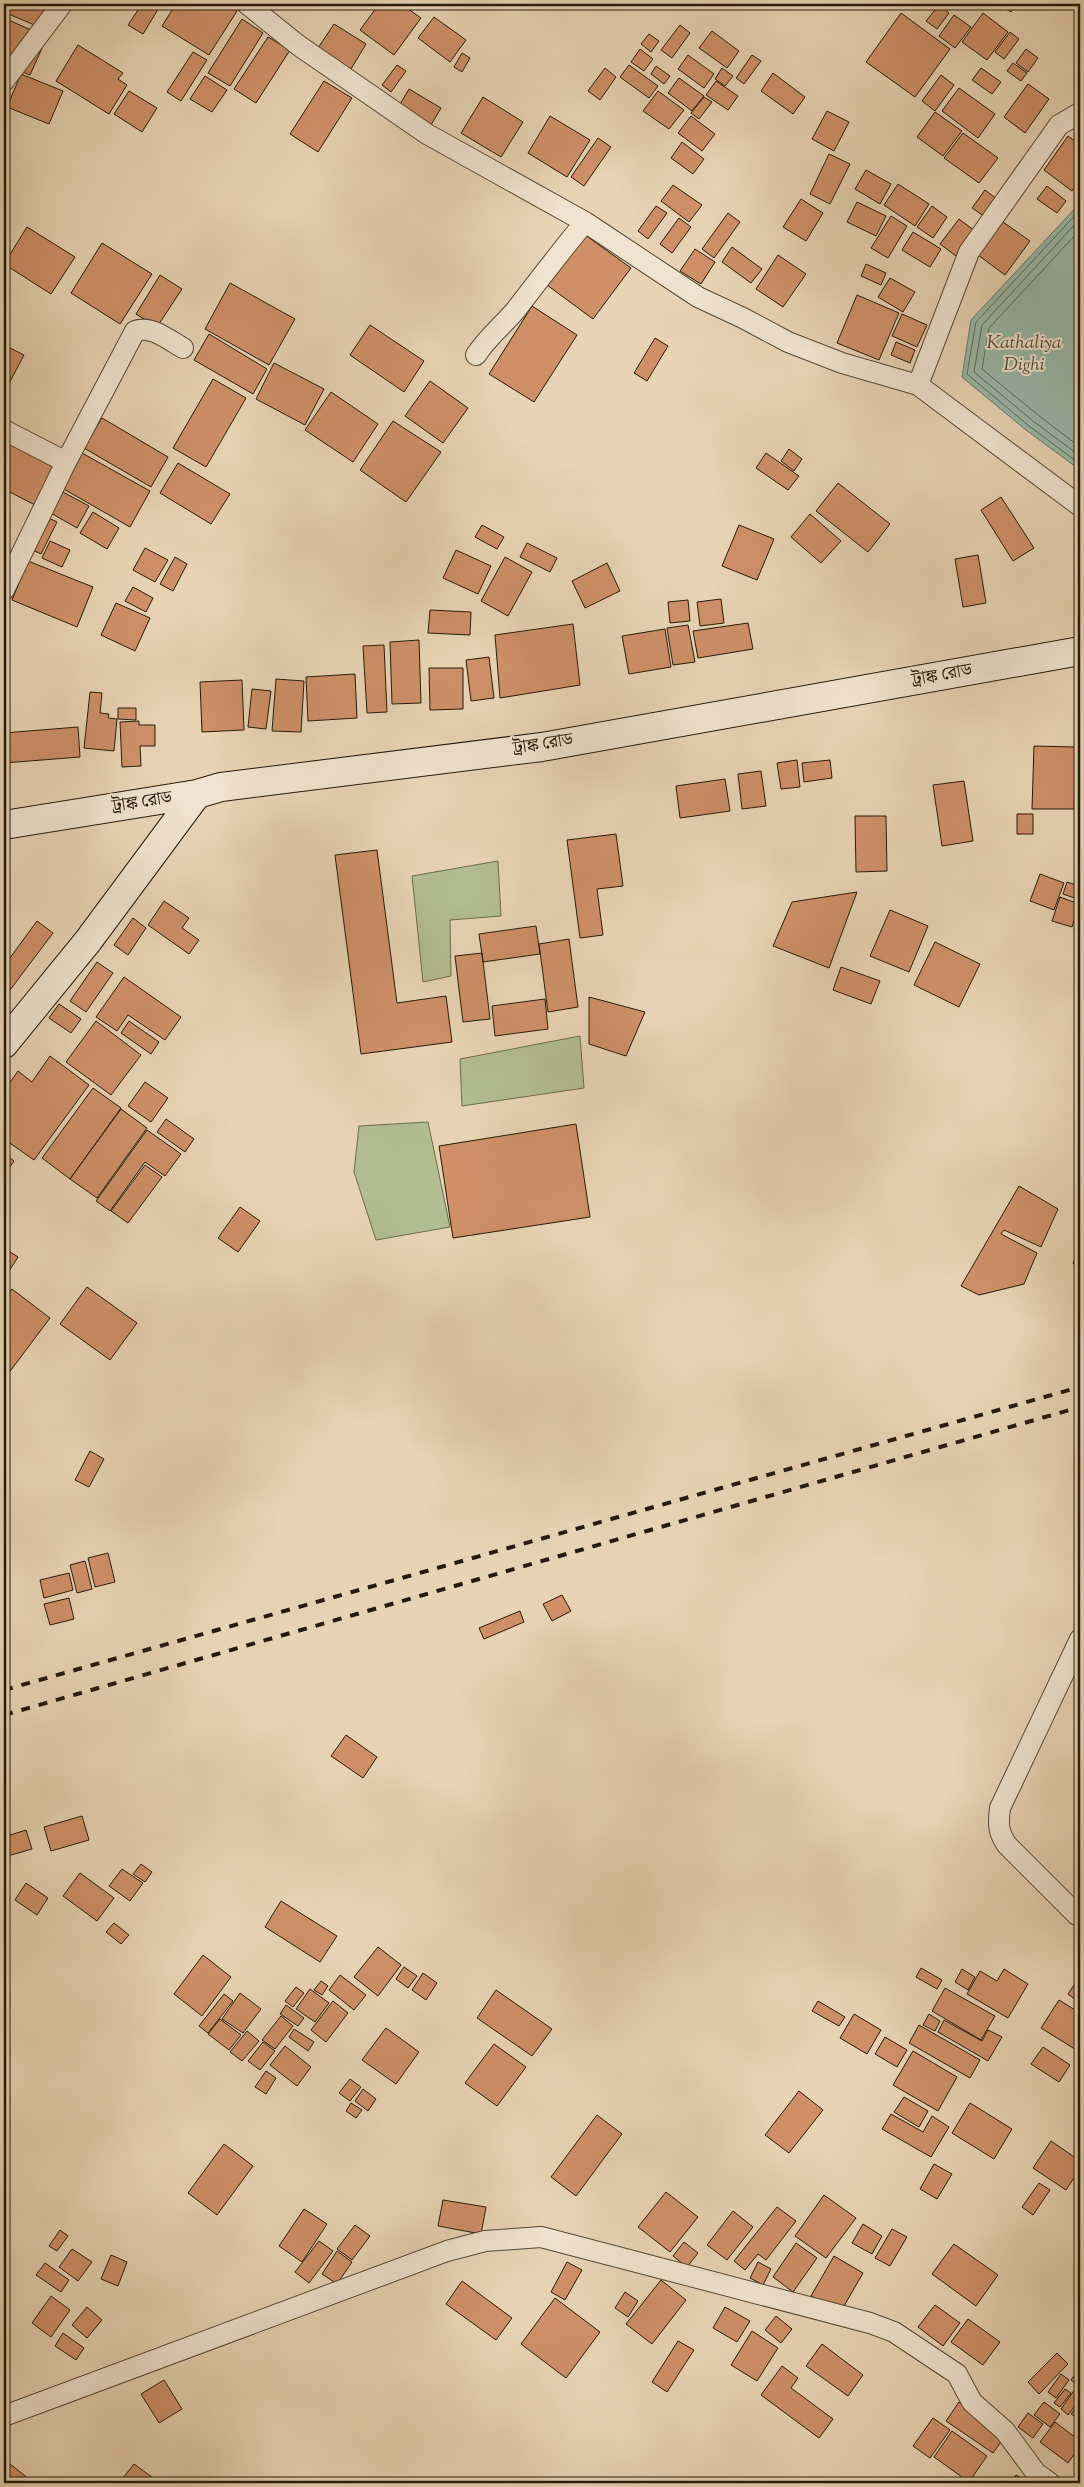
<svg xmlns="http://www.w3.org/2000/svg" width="1084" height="2487" font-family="'Sorts Mill Goudy','Noto Serif Bengali',serif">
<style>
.green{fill:#b2bd91;stroke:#6c6c4e}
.water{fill:#98b9a8;stroke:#6a796a}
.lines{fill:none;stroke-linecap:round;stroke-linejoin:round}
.shore{stroke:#5e6a5a;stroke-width:1}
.building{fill:#cf9068;stroke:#251a0c}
.minor-casing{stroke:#564836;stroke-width:22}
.secondary-casing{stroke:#251a0c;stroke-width:30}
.minor{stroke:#f0e3cf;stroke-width:20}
.secondary{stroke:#f0e3cf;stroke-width:28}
.rail{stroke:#251a0c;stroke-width:4;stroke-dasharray:9 9;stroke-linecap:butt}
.labels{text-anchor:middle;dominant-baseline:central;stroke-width:4;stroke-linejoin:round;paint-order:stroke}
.street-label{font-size:18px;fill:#251a0c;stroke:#f0e3cf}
.water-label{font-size:19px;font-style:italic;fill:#484a3b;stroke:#f0e3cf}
</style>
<rect width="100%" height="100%" fill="#e8d4b5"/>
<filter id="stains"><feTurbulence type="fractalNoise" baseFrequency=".004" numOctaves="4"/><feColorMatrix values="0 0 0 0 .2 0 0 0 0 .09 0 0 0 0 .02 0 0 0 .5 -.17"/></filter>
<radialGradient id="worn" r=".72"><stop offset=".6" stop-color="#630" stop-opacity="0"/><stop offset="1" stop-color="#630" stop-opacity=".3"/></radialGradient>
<!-- green -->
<path class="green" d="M498,861L501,916L450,920L451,976L423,982L412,876Z
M580,1036L584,1088L462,1106L460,1059Z
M428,1122L450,1227L376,1240L354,1172L359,1126Z"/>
<!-- water -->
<path class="water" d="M1080,203V470L1026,430L962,377L971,320Z"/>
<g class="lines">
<!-- shore -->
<path class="shore" d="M1080,210L976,322L967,374L1029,426L1080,464
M1080,219L982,325L974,372L1033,421L1080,456
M1080,230L989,328L982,369L1038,415L1080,447"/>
</g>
<!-- building -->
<path class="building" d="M8,4H49L39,27L4,12Z
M142,4H157L160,6L143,34L128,25Z
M176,4H225L237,11L209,55L162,26Z
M379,4H401L421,18L394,55L360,30Z
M998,4H1016L1011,12Z
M939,5L949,13L937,29L926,21Z
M901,13L950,49L915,97L866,62Z
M983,13L1008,32L987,60L962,42Z
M954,15L971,27L955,48L939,36Z
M434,17L466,40L450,62L418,38Z
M4,18L47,37L30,75L4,64Z
M242,19L263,33L230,86L208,73Z
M334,24L366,44L351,69L318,48Z
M680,25L690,33L672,58L661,50Z
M712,31L739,51L727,68L699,48Z
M1010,32L1019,39L1004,59L995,52Z
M649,34L659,41L651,52L641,44Z
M268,37L290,50L256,103L234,89Z
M78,45L123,73L118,79L127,85L109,114L56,81Z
M640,49L653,59L644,71L631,62Z
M1026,49L1038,58L1028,72L1016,63Z
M193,52L207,60L181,101L167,92Z
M462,53L470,58L462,72L454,67Z
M688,55L714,74L704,88L678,69Z
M752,55L761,61L744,84L736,78Z
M1013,63L1027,73L1021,81L1007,71Z
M397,65L406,71L391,92L382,85Z
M629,65L658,86L649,98L620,77Z
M656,66L670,76L664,84L651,74Z
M605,68L616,77L600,100L588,91Z
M722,68L733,76L725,86L715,79Z
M981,68L1001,82L992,94L972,80Z
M773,73L805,97L793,114L761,91Z
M21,74L63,91L49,124L7,107Z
M941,75L954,85L935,111L922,101Z
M205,76L227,90L212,112L190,99Z
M679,78L704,96L692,111L668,93Z
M324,81L352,98L318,152L290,134Z
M716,81L738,96L728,110L706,95Z
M1028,84L1049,99L1025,133L1004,117Z
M959,88L995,114L978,138L942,111Z
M409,89L441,108L431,125L399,106Z
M129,91L157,108L142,132L114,114Z
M658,91L684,110L669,129L643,111Z
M483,97L523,122L501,157L461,133Z
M704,97L712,102L699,119L691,113Z
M827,111L849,122L834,151L812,139Z
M935,112L962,131L943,156L917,137Z
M550,116L590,140L567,177L528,153Z
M691,116L715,134L702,151L678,133Z
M963,133L998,158L979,183L944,158Z
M1068,136L1080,145V180L1072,191L1044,170Z
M598,138L611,147L584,186L571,177Z
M682,142L704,159L693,174L671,158Z
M829,154L850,164L830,204L810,194Z
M866,170L891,184L880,204L855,189Z
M898,184L929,204L915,226L884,205Z
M673,185L702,205L689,222L661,201Z
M1047,186L1066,201L1057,213L1037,199Z
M985,190L997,199L985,217L972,208Z
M801,199L823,213L806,241L783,227Z
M857,202L886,216L876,236L847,222Z
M656,206L667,213L648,239L638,231Z
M932,206L947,217L933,238L917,227Z
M728,213L740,222L714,258L702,249Z
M891,216L907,226L888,258L871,248Z
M679,218L691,227L672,253L660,244Z
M959,219L975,231L956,256L940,244Z
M1003,222L1030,241L1005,275L978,255Z
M27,227L75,257L51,294L4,264Z
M913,232L941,249L930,267L902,250Z
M584,234L631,268L593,319L547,285Z
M102,243L152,274L120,324L71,293Z
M732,247L762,269L751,283L722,262Z
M695,249L715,262L701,284L680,271Z
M778,255L806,274L783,307L756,289Z
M866,264L886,273L881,285L861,276Z
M160,275L182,289L157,327L136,314Z
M890,278L915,292L903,312L878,297Z
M230,283L295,319L269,365L205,329Z
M857,295L899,313L879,360L837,343Z
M532,306L577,335L534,402L489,374Z
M902,314L927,325L917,347L892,336Z
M370,325L424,361L404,392L350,355Z
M209,334L267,369L253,394L194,360Z
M655,338L668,346L647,381L634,373Z
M896,342L915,350L910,363L891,355Z
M4,345L24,355L4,393Z
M274,363L324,389L305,425L256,399Z
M213,379L246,398L206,467L173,448Z
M430,381L468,408L443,443L405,416Z
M331,392L378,424L353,462L305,430Z
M102,418L168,457L151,487L84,448Z
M393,421L441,452L406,502L360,470Z
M4,441L55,468L35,505L4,489Z
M789,449L802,459L794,471L781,461Z
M82,453L150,491L130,527L62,488Z
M766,453L799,476L788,490L756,468Z
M178,463L230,494L211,524L160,493Z
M838,483L890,524L868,552L816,511Z
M61,491L89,506L77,528L49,512Z
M1001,497L1034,548L1013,561L981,510Z
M93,512L119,528L107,549L80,533Z
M810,514L841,541L821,563L791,537Z
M43,515L57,522L41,554L26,547Z
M482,525L504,537L497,549L475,537Z
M739,525L774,539L757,580L722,566Z
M50,541L70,550L62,567L42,558Z
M527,543L557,558L550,572L520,557Z
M145,548L168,560L155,582L133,570Z
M456,550L491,566L478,594L443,578Z
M978,555L986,603L963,607L955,559Z
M175,557L187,564L173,591L160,584Z
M505,557L532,572L508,616L481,601Z
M28,561L93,587L77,627L12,600Z
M607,563L620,591L585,608L572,581Z
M133,587L153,598L146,612L125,601Z
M721,599L724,623L700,626L697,602Z
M688,600L690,621L670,623L668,602Z
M116,603L150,618L135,651L101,635Z
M430,610L471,612L470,635L428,633Z
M748,623L753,649L698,658L693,631Z
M573,624L580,685L500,698L495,635Z
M688,625L695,662L673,665L667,628Z
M665,629L671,667L629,674L622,636Z
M419,640L421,703L392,704L390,642Z
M384,645L387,712L367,713L363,646Z
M489,657L494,698L471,701L466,660Z
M429,668H463V709L430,710Z
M355,674L357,718L308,721L306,677Z
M276,679L304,681L301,732L272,731Z
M242,680L244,730L202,732L200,682Z
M252,689L271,691L266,729L248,727Z
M90,692L102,693L100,713L109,714L108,718L117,719L114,751L84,748Z
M118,708H136V720L118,719Z
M139,721V725H155V746H140L141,766L122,767L120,722Z
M78,727L80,757L4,763V733Z
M1034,746L1076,747L1074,809H1032Z
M797,760L800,787L781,789L777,763Z
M830,760L832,778L804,782L802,763Z
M761,771L766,806L742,809L738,774Z
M725,779L730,811L680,818L676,786Z
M964,781L973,841L942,846L933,785Z
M1017,814H1033V834H1017Z
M855,816H886L887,871L856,872Z
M616,834L623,886L597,889L603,935L580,938L567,840Z
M377,850L397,1003L446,996L452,1042L361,1054L335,855Z
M1040,874L1064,883L1054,910L1030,901Z
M1067,882L1080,886V900L1063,894Z
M857,892L829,968L773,946L792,902Z
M1060,897L1079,904L1072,927L1052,921Z
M164,901L189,918L182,928L199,940L189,954L148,925Z
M890,910L928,926L909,972L870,956Z
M1080,910V931L1074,929Z
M133,918L146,928L128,955L114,945Z
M37,921L53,933L4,998V966Z
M536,926L540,954L483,962L479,934Z
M569,939L578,1007L548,1012L539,944Z
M935,942L980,964L959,1007L914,985Z
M482,953L490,1019L463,1022L455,956Z
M97,962L113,973L86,1012L70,1001Z
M841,967L880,981L871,1004L833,990Z
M124,977L181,1017L165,1040L128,1015L117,1031L96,1017Z
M589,997L645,1012L626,1056L589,1044Z
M545,999L548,1029L495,1036L492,1006Z
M59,1004L81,1019L71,1033L49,1018Z
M96,1021L141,1055L111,1095L66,1062Z
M129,1021L159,1042L151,1054L121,1033Z
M50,1056L89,1085L34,1160L4,1139V1091L18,1071L32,1082Z
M145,1082L168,1098L151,1122L128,1106Z
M93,1088L121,1108L70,1179L42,1158Z
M121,1109L147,1128L97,1198L70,1179Z
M166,1119L194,1139L185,1152L157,1132Z
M576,1124L590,1217L453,1238L439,1146Z
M147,1130L181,1154L165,1176L145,1162L110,1211L96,1201Z
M4,1153L14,1161L4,1175Z
M145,1165L162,1177L128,1223L111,1211Z
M1019,1186L1058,1209L1041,1247L1004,1230L1001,1234L1037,1253L1024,1284L979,1295L961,1286Z
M240,1207L260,1221L238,1252L218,1238Z
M1080,1244V1263L1073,1264Z
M4,1248L18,1257L4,1279Z
M87,1287L137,1323L110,1360L60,1324Z
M12,1289L50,1318L8,1374L4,1371V1300Z
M90,1451L104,1459L89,1487L75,1480Z
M108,1553L115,1582L95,1587L88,1558Z
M85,1561L92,1589L77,1593L70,1565Z
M69,1573L73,1590L44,1598L40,1580Z
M562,1595L571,1611L552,1621L543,1604Z
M69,1598L74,1619L50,1625L44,1604Z
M520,1611L524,1622L484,1639L479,1628Z
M346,1735L377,1757L363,1778L331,1756Z
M82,1816L89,1840L51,1851L44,1827Z
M26,1830L32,1849L4,1857V1837Z
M141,1864L152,1872L145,1882L133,1874Z
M122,1869L143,1883L130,1901L109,1886Z
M80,1873L114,1898L97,1921L63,1896Z
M26,1883L48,1898L37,1915L15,1900Z
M281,1901L337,1936L320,1962L265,1927Z
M114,1923L129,1935L121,1944L106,1932Z
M378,1947L401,1965L378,1996L354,1977Z
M203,1955L231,1977L202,2016L174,1994Z
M404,1967L417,1976L408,1988L396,1979Z
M921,1968L942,1980L937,1989L916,1977Z
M962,1969L975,1977L968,1990L955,1982Z
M1004,1969L1028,1984L1008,2018L967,1994L980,1971L997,1981Z
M423,1973L437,1983L426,2000L412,1990Z
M340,1975L366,1995L354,2010L329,1990Z
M1080,1976V2003L1068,1994Z
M321,1981L328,1986L322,1995L314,1990Z
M296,1987L304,1993L293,2007L285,2001Z
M945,1988L995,2016L981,2040L932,2011Z
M310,1989L329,2003L315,2022L296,2009Z
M496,1990L552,2029L532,2056L477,2018Z
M240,1993L261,2009L243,2033L222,2019Z
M224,1994L233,2001L208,2033L199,2026Z
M1059,2000L1080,2013V2048L1078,2051L1041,2028Z
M333,2001L348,2013L326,2042L311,2030Z
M818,2001L845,2017L839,2026L812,2011Z
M286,2005L304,2018L298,2026L280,2014Z
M854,2014L881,2030L867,2054L840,2038Z
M929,2014L940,2021L935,2031L923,2025Z
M281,2016L293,2026L275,2049L262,2040Z
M220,2019L241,2035L229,2050L208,2034Z
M944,2020L982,2041L988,2030L1002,2037L988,2061L938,2032Z
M919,2025L980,2060L970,2078L909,2043Z
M386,2028L419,2052L396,2084L362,2060Z
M294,2029L314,2042L308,2051L289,2037Z
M247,2031L259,2041L242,2061L230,2052Z
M885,2037L907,2050L897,2067L875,2054Z
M263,2042L275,2051L260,2070L248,2061Z
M494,2044L526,2067L497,2106L465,2083Z
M285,2046L311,2067L297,2086L270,2065Z
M1043,2047L1070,2065L1059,2082L1031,2064Z
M913,2051L957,2077L938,2111L893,2085Z
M266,2071L276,2078L266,2094L255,2087Z
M350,2079L361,2087L350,2101L339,2093Z
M363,2089L376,2099L368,2111L355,2101Z
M799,2091L823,2110L789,2153L765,2135Z
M904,2097L928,2111L919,2127L894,2112Z
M351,2103L362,2110L356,2118L346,2111Z
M970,2103L1012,2129L994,2159L952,2133Z
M891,2114L923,2132L932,2116L949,2127L931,2157L882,2129Z
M597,2115L622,2134L576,2196L551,2177Z
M1051,2141L1080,2161V2169L1066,2190L1033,2168Z
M224,2144L253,2166L217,2215L188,2193Z
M934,2164L952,2174L937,2199L920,2189Z
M1039,2183L1050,2190L1033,2215L1022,2207Z
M666,2192L698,2217L670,2252L638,2227Z
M824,2195L856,2218L826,2258L795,2236Z
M443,2200L486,2207L481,2234L438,2226Z
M777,2207L796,2221L766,2260L758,2254L745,2270L734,2261Z
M304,2209L327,2224L302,2262L279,2246Z
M733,2211L753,2227L727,2260L707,2245Z
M863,2224L882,2236L872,2254L852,2243Z
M355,2225L370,2236L352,2260L337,2249Z
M892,2229L907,2237L890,2266L875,2258Z
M60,2230L68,2236L57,2251L49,2246Z
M319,2241L333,2251L309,2283L295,2272Z
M684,2242L698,2253L687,2267L673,2256Z
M796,2243L817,2258L793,2292L773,2277Z
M954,2244L998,2275L976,2306L932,2274Z
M72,2249L92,2262L78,2281L59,2267Z
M337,2251L352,2262L337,2284L322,2274Z
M111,2255L127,2262L118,2286L101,2279Z
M834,2256L863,2273L840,2313L811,2296Z
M567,2262L582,2270L565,2300L551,2292Z
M758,2262L771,2269L763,2285L750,2278Z
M45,2263L69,2280L61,2292L36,2275Z
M661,2280L686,2300L652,2344L626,2324Z
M462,2281L512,2318L496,2340L446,2304Z
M625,2292L638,2301L628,2317L615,2308Z
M51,2296L70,2310L51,2337L32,2323Z
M555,2298L600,2332L566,2378L521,2344Z
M935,2305L960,2323L943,2346L918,2327Z
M87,2307L102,2320L87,2338L72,2325Z
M725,2307L750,2321L737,2342L713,2328Z
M776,2316L792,2329L781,2343L765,2330Z
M968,2319L1000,2342L983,2365L951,2342Z
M752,2331L778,2348L757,2381L731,2365Z
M63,2333L84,2348L76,2360L55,2346Z
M678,2341L694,2350L667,2392L652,2382Z
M822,2344L863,2375L848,2396L806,2366Z
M1057,2353L1068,2364L1039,2394L1028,2382Z
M782,2366L798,2378L791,2388L833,2419L819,2438L761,2395Z
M1080,2367V2387L1071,2380Z
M1061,2374L1069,2380L1056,2398L1048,2392Z
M164,2380L182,2409L159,2423L141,2394Z
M1065,2389L1071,2393L1060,2407L1054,2403Z
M1075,2389L1080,2392V2399L1068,2415L1061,2409Z
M959,2402L1006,2435L993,2453L946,2421Z
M1044,2402L1060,2414L1050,2427L1034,2415Z
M1080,2402V2412L1076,2417L1071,2414Z
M1028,2413L1043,2424L1033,2438L1018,2427Z
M933,2418L950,2430L930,2458L913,2446Z
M1055,2422L1080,2441V2446L1068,2463L1040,2442Z
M952,2431L987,2456L969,2482L934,2457Z
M4,2459L30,2480L27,2483H4Z
M134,2464L160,2483H119Z
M1016,2475L1029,2483H1010Z"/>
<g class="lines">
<!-- minor casing -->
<g class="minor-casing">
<path id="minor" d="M247,4L298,45L427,134L585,222L698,297L743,318L788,342L842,363L918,385L1080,506
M4,81L62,4
M476,355C487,338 502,326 515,311C538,281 561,251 585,222
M918,385L969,252L1059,125L1080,113
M4,430L66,462
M4,590L66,462L135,331C151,325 169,340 183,348
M1077,1915L1007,1845C998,1832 998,1824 1000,1808L1080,1639
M4,2416L447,2251L485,2241L541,2237L870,2323L894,2332L957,2374L972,2402L1005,2431L1036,2473L1050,2483"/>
</g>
<!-- secondary casing -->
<g class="secondary-casing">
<path id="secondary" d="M4,825L197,794L221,787L542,747L1080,651
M4,1044L88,941L197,794"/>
</g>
<!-- minor -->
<use href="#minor" class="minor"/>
<!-- secondary -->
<use href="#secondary" class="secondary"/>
<!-- rail -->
<path class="rail" d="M4,1690L1080,1387
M4,1715L1080,1407"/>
</g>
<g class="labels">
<!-- street labels -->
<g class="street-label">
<text transform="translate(942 676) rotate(-10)">ট্রাঙ্ক রোড</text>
<text transform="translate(543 745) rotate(-9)">ট্রাঙ্ক রোড</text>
<text transform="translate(142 803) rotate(-9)">ট্রাঙ্ক রোড</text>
</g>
<!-- water labels -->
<g class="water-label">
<text x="1024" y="343">Kathaliya<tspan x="1024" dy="22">Dighi</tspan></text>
</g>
</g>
<!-- margin -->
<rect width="1084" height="2487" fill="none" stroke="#e8d4b5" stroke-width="20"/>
<rect x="5" y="5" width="1074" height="2477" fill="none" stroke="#251a0c" stroke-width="2.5"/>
<rect x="10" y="10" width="1064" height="2467" fill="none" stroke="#251a0c"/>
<rect width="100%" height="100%" filter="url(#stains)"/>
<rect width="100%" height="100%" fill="url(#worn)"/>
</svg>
